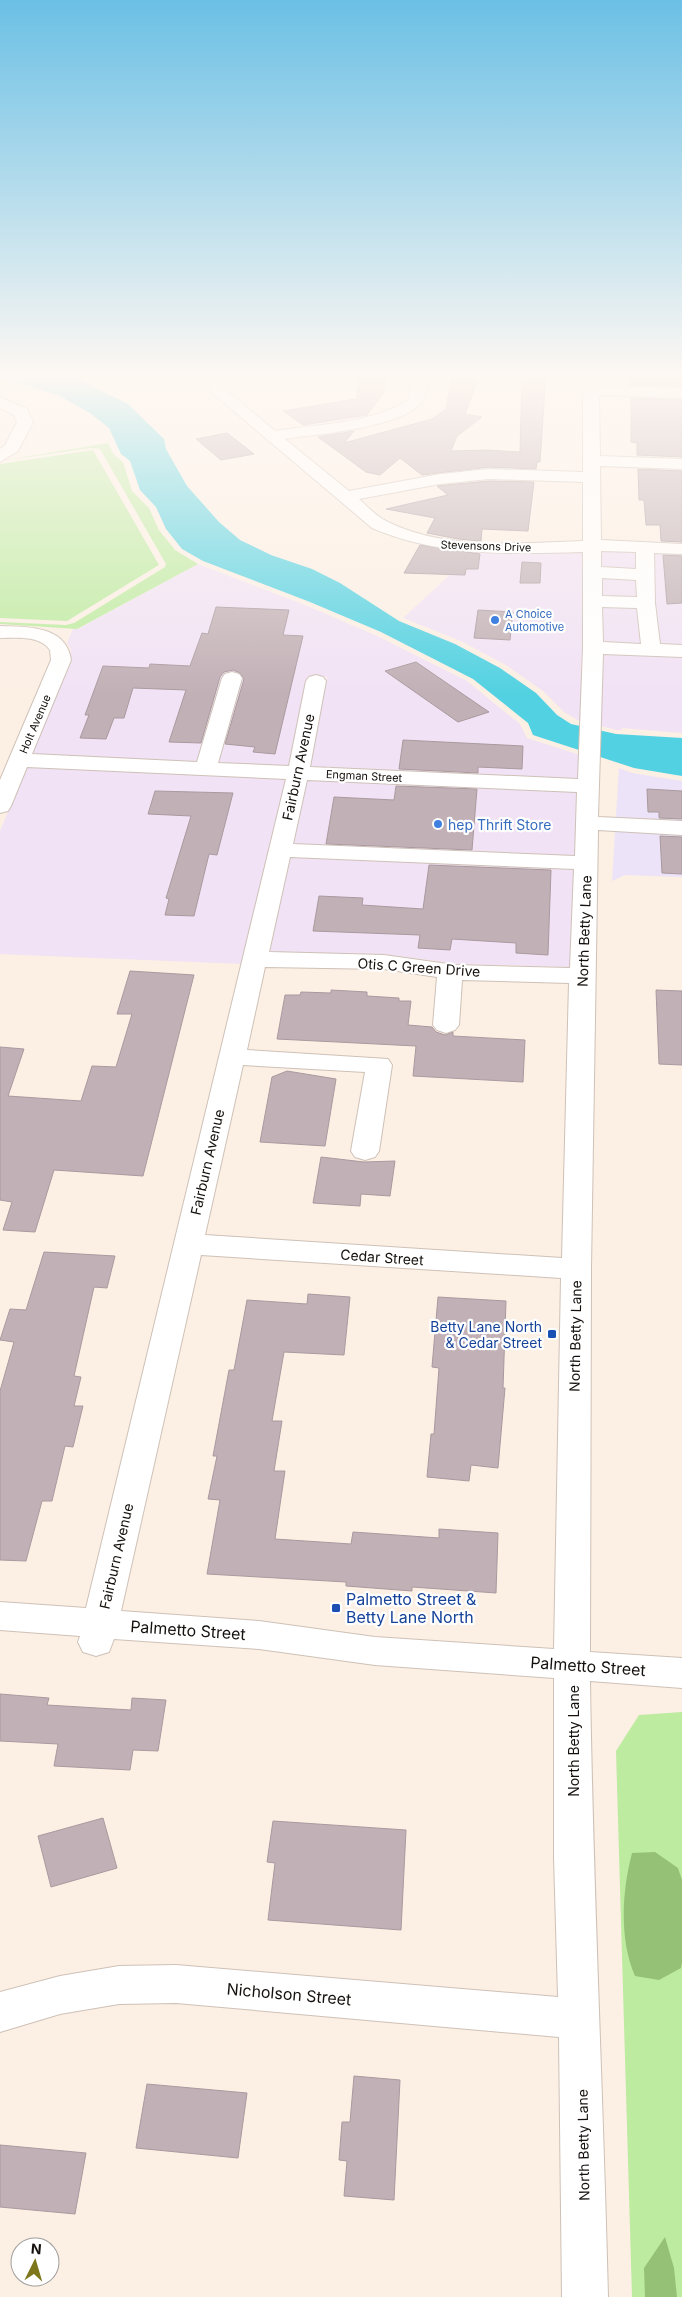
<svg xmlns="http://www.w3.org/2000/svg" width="682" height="2297" font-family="Inter,sans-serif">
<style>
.commercial{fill:#f1e2f5}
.industrial{fill:#ece3f8}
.green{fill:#bdeba0}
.forest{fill:#94c176}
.water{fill:#51d1e1}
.building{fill:#c1b0b6;stroke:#aa9a9f}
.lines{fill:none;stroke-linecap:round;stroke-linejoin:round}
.minor-casing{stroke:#cec1b7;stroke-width:2}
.minor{fill:#fff;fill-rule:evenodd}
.shop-dot{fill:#3f7fe0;stroke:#fff;stroke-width:2}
.transit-dot{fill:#1a4fb4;stroke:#fff;stroke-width:2}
.labels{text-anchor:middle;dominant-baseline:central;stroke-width:4.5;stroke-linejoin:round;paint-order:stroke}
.far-street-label{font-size:11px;fill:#15100d;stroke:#fff}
.far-shop-label{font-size:11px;fill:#366cbe;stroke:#fff;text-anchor:start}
.street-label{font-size:14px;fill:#15100d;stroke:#fff}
.shop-label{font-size:14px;fill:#366cbe;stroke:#fff;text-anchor:start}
.transit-label{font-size:14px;fill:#164399;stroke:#fff;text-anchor:end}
.near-transit-label{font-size:16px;fill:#164399;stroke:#fff;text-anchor:start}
.near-street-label{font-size:16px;fill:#15100d;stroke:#fff}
</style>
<rect width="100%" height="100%" fill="#fcefe4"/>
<!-- commercial -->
<path class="commercial" d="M477,550L583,551L581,722L564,712L543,691L506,665L461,641L403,618Z
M601,550L682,553V647L602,644Z
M198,564L305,605L375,635L467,681L520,724L527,738L580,755L579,779L310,767L327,677L308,676L289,767L32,755L70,661L71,649L67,643L73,629H78Z
M602,653L682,656V733L622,728V730H617L601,726Z
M27,767L286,778L242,964L0,954V831Z
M307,779L579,791L570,967L458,964L384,954L269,952Z"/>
<!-- industrial -->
<path class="industrial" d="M619,768L632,773L682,781V877L625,875L612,881Z"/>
<!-- green -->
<path class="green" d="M108,443L114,455L123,462L132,491L149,508L159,530L175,550L198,564L77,629L0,624V622L66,625L74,623L165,567L166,564L100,449L92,448L0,461Z
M93,450L159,565L67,621L0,618V464Z
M682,1712V2297H632L616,1751L639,1715Z"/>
<!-- forest -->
<path class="forest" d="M655,1852L678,1868L682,1880V1963L681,1968L659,1980L635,1976C619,1939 622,1891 632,1853Z
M665,2237L674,2268L677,2297H645L644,2268Z"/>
<!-- water -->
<path class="water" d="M0,374H68L128,404L164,439L166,449L187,486L219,522L240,540L271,555L312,569L340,583L399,621L455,644L500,668L536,693L557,715L571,724L616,734L682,738V776L634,768L533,735L528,723L473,679L381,632L310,602L203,561L182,549L166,529L156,507L140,490L130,461L121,454L109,428L90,413L58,395L0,378Z"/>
<!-- building -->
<path class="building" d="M361,374L386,375L383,394L367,415L303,425L283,411L356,399Z
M452,374H480L465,414L482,417L457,436L451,451L487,450L520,452L522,374H546L540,462H537L536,469L489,467L422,475L400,458L380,475L366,472L318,437L354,431L344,443L432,419L446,409Z
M629,374H682V386L630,385Z
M631,398L682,400V457L637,455V443L631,442Z
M227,433L254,454L221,460L196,439Z
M638,469L682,471V542L661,541L660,525H646L644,500H639Z
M489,481L534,482L528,531L482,529L481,541L458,539L427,533L435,518L386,509L448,495L437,486Z
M420,545L480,554L478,569H466L465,575L404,573Z
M663,555L682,556V603L667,604Z
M522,562L541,563L540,583H520Z
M216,607L289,610L283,635L303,636L275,754L253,752L255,747L225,744L244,679L240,673L233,670L224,672L220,677L201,743L169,742L186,690L133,688L124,718H114L106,739L80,738L89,715H85L103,666L149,668L150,664L190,666L202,633L208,634Z
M478,610L513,612L510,640L474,638Z
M416,662L489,712L458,722L385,671Z
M403,740L523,746L522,769L478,767V773L399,769Z
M396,786L477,789L472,850L326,844L334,797L394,800Z
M647,789L682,791V819L659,818V812H648Z
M155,791L233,793L217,855L209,854L194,916L165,915L169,899L166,898L191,816L148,814Z
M660,836L682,837V874L662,873Z
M429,865L551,870L548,955L516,953V943L452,939L450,950L418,948L420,935L313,931L319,896L363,898L362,905L423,909Z
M130,971L194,975L143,1176L54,1170L35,1232L3,1230L12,1202L0,1200V1047L24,1049L8,1096L81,1101L92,1066L116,1067L132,1014H117Z
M331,990L367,992V996L399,998V1001H411L408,1025L432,1027L436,1032L445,1035L453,1032V1036L525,1040L523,1082L413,1076L416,1046L277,1039L285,995H300L301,992L331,993Z
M656,990L682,991V1065L659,1064Z
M287,1071L336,1079L325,1146L260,1142L272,1077Z
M321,1157L364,1162L395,1161L390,1196L361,1194L360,1206L313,1203Z
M44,1252L115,1256L107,1288L94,1287L74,1376L81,1377L74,1406H83L73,1447L65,1446L52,1501H42L26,1561L0,1560V1391L14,1342L0,1340L10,1309L26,1310Z
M308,1294L350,1297L344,1355L284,1352L272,1421H282L274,1471H285L275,1539L351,1544L353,1532L439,1538V1529L498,1533L496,1593L412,1587V1591L346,1586V1582L207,1574L220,1500L208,1499L217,1456H213L229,1370H234L247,1300L307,1304Z
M438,1297L506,1301L503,1388H505L498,1468L471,1465L469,1481L427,1477L431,1434H434L439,1368L432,1367Z
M0,1694L49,1698L47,1705L131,1710L132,1698L166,1700L158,1751L133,1750L130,1770L54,1766L58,1744L0,1741Z
M103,1818L117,1868L51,1887L38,1836Z
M273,1821L406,1830L401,1930L268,1920L275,1863L267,1862Z
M354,2076L400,2080L394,2200L344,2196L347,2161L339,2160L342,2122H350Z
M147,2084L247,2093L238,2158L136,2148Z
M0,2145L86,2153L75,2214L0,2207Z"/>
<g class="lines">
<!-- minor casing -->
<g class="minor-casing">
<path id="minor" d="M190,374H207L275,431C318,424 370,424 408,400L415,374H430C429,385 427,398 418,406C394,428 318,434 285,439L349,491L440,474L489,469L583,472V374H599V386L682,388V398L599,395L600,456L682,459V469L600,466L601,540L682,544V554L654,553L655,603L660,644L682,645V657L603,654L598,817L682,821V835L598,830L591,1269L590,1652L682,1658V1688L590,1681C593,1886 603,2092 608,2297H562L559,2037L176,2003L119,2004L60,2014L0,2032V1992L60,1976L119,1966L176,1965L558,1997L554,1857V1678L375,1665L259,1649L114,1639L109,1652L96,1656L83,1652L78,1642L80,1636L0,1630V1602L86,1608L286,779L27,767L11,806L8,811L0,813V780L51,660L50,650C40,635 16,638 0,638V626C27,627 66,625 71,660L32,754L197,762L222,678L225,674L232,672L239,674L242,678L218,763L289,766L306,681L309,677L316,675L323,677L326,681L310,767L578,779L583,648V552C510,554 440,557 372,528ZM489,479L583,482V541C519,543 445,551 386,521C376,516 367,506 359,499L440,484ZM601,551L636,552V569L601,567ZM602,578L636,580L637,597L602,596ZM602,607L637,608L641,644L603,642ZM307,780L577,792L575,856L293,844ZM290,857L574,869L570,968L455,965L384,955L269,952ZM265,967L384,969L437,977L433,1025L437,1030L446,1033L455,1030L459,1025L462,980L569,983L562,1258L205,1235L243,1065L365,1072L351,1151L355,1157L365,1160L375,1157L379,1151L392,1065L388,1059L247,1050ZM201,1255L561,1278L554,1649L375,1637L259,1621L121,1611Z
M0,397L27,409L33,422L18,451L0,462V449L5,445L17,422L14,415L0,408Z"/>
</g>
<!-- minor -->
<use href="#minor" class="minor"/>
</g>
<!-- sky -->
<linearGradient id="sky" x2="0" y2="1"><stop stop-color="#6bc0e5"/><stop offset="0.54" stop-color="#fef8f3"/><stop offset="1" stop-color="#fef8f3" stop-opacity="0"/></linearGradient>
<rect width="682" height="696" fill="url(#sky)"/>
<!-- markers -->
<g class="shop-dot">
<circle cx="495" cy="620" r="5"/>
<circle cx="438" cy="824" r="5"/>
</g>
<g class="transit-dot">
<rect x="547" y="1329" width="10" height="10" rx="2.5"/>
<rect x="331" y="1603" width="10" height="10" rx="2.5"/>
</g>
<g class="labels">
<!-- far-street labels -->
<g class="far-street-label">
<text transform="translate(486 546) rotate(2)">Stevensons Drive</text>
<text transform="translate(35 724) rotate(-67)">Holt Avenue</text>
<text transform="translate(364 776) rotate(3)">Engman Street</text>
</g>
<!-- far-shop labels -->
<g class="far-shop-label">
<text x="505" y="614">A Choice<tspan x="505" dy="13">Automotive</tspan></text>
</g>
<!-- street labels -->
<g class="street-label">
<text transform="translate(298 767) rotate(-78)">Fairburn Avenue</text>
<text transform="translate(584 931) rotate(-88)">North Betty Lane</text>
<text transform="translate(419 967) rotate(4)">Otis C Green Drive</text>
<text transform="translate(207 1162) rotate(-77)">Fairburn Avenue</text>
<text transform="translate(382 1257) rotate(4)">Cedar Street</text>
<text transform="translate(575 1336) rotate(-89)">North Betty Lane</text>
<text transform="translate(116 1556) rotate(-77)">Fairburn Avenue</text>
<text transform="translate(573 1741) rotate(-90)">North Betty Lane</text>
<text transform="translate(583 2145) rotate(-91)">North Betty Lane</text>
</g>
<!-- shop labels -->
<g class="shop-label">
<text x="448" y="824">hep Thrift Store</text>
</g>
<!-- transit labels -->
<g class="transit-label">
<text x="542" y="1326">Betty Lane North<tspan x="542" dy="16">&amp; Cedar Street</tspan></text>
</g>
<!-- near-transit labels -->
<g class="near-transit-label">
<text x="346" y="1599">Palmetto Street &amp;<tspan x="346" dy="18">Betty Lane North</tspan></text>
</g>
<!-- near-street labels -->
<g class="near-street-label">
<text transform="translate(188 1630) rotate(4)">Palmetto Street</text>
<text transform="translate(588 1666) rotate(4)">Palmetto Street</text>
<text transform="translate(289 1994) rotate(5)">Nicholson Street</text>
</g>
</g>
<!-- north arrow -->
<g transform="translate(35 2262) rotate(5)"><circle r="24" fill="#ffffff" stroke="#a19f9e"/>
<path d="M0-4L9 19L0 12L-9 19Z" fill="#7d761a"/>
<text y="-8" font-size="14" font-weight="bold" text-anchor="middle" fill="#15100d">N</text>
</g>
</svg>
